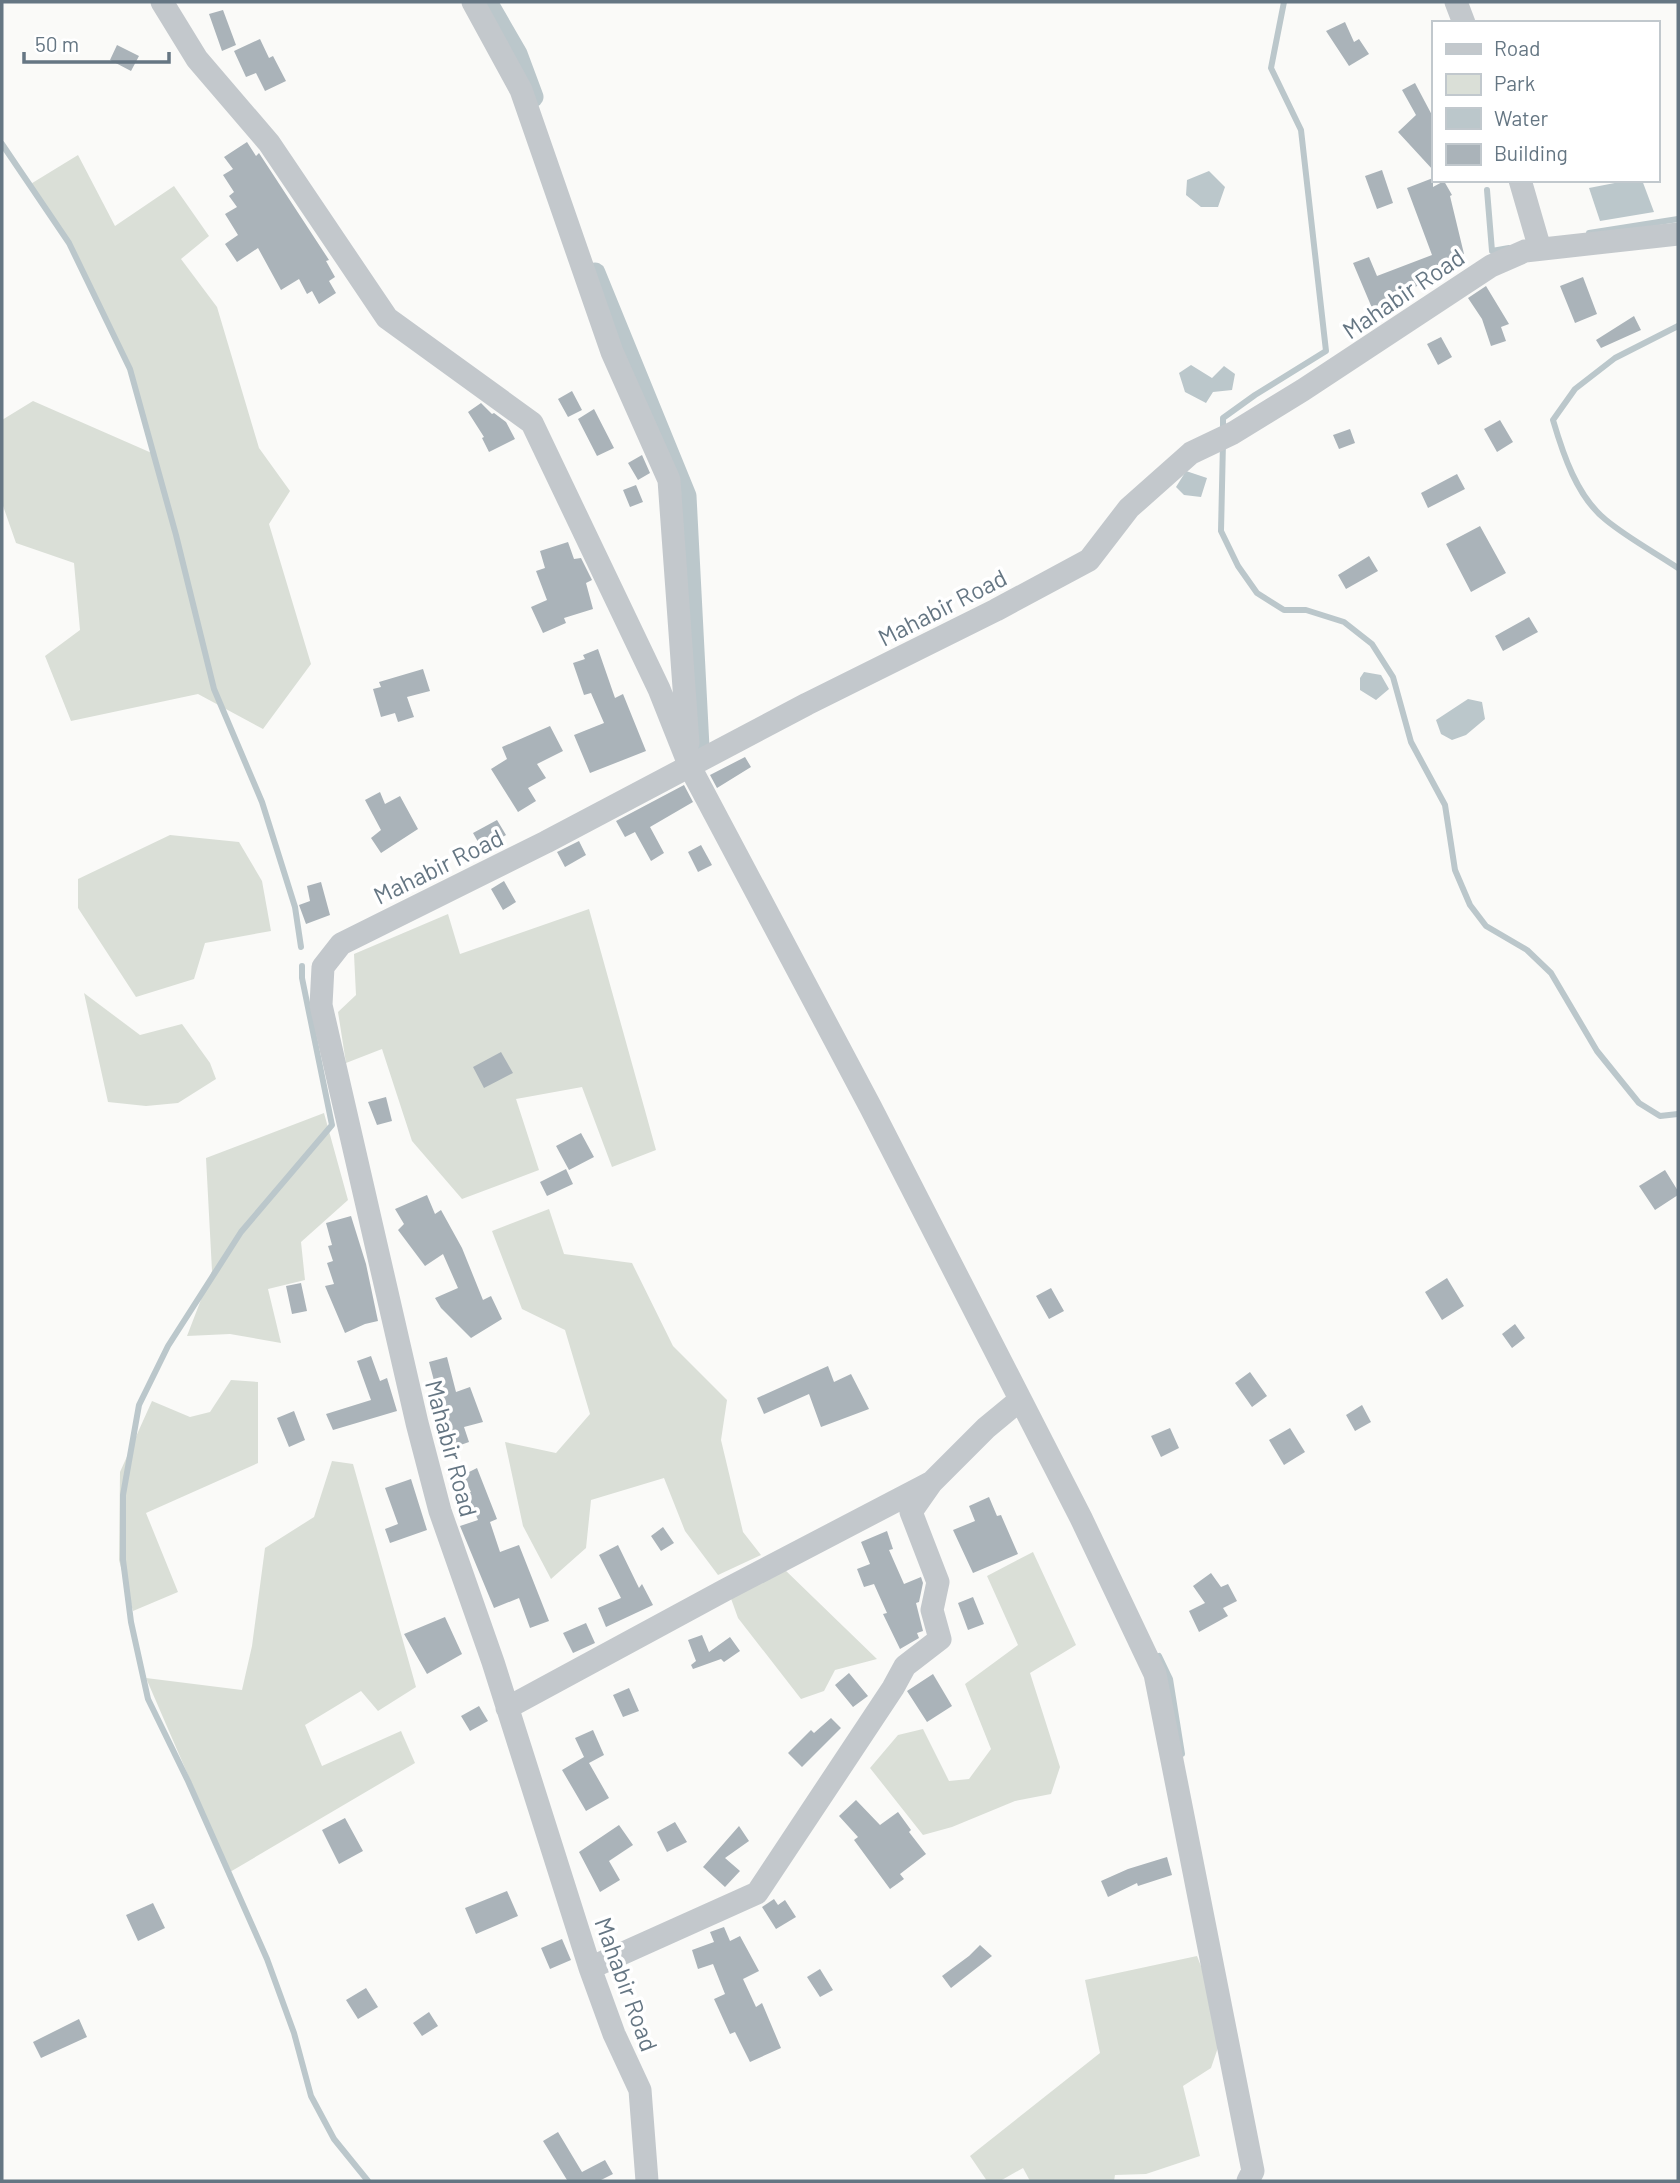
<svg xmlns="http://www.w3.org/2000/svg" width="1680" height="2183" font-family="Barlow,sans-serif">
<style>
.green{fill:#dadfd7}
.water{fill:#bbc7cb}
.lines{fill:none;stroke-linecap:round;stroke-linejoin:round}
.stream{stroke:#bbc7cb;stroke-width:6}
.canal{stroke:#bbc7cb;stroke-width:21}
.building{fill:#aab3b9}
.minor{stroke:#c3c8cc;stroke-width:23}
.labels{text-anchor:middle;dominant-baseline:central;stroke-width:7;stroke-linejoin:round;paint-order:stroke}
.street-label{font-size:24px;fill:#657683;stroke:#fff}
</style>
<rect width="100%" height="100%" fill="#fafaf8"/>
<!-- green -->
<path class="green" d="M78,155L115,226L174,186L209,236L181,259L217,307L259,448L290,491L269,524L311,664L263,729L198,694L71,721L45,656L80,630L74,563L16,543L2,503V420L33,401L154,454L130,369L69,243L29,185Z
M170,835L239,842L262,881L271,931L205,943L194,979L136,997L78,908V879Z
M589,909L656,1150L612,1167L582,1087L516,1099L539,1170L462,1199L412,1141L382,1049L346,1063L338,1012L356,995L354,954L448,914L460,954Z
M84,993L140,1035L182,1024L210,1063L216,1079L178,1103L146,1106L108,1102Z
M324,1113L348,1200L301,1242L305,1280L268,1289L281,1343L230,1334L187,1336L212,1271L206,1158Z
M549,1209L564,1254L632,1263L673,1346L727,1400L721,1440L743,1532L761,1555L718,1575L685,1531L664,1478L591,1500L586,1548L551,1579L523,1526L505,1442L556,1453L590,1414L565,1330L522,1309L492,1231Z
M231,1380L258,1382V1463L146,1513L178,1592L133,1611L119,1560L120,1472L152,1401L190,1417L210,1412Z
M332,1461L353,1464L416,1687L378,1711L361,1691L305,1725L322,1766L401,1731L415,1763L230,1872L146,1678L242,1690L252,1646L265,1548L314,1517Z
M1033,1552L1076,1645L1030,1673L1060,1767L1051,1794L1015,1801L952,1827L923,1835L870,1768L898,1735L923,1729L949,1781L969,1779L991,1749L965,1684L1018,1645L987,1576Z
M783,1568L877,1659L835,1670L824,1691L801,1699L738,1618L729,1593Z
M1197,1956L1225,2027L1211,2068L1183,2086L1200,2156L1146,2174L1115,2175L1114,2181H1030L1023,2168L1000,2181H987L970,2156L1100,2053L1085,1980Z"/>
<!-- water -->
<path class="water" d="M1209,171L1225,187L1218,207H1201L1186,195L1187,180Z
M1630,180H1642L1654,212L1600,221L1589,188Z
M1191,365L1212,378L1224,366L1235,374L1232,390L1213,392L1206,403L1185,392L1179,373Z
M1186,471L1207,478L1201,497L1184,495L1176,487Z
M1364,672L1381,675L1389,689L1376,700L1360,690V678Z
M1468,699L1482,702L1485,719L1466,735L1452,740L1441,734L1436,720Z"/>
<g class="lines">
<!-- stream -->
<path class="stream" d="M2,144L69,243L130,369L176,535L214,689L262,802L295,907L301,947
M1487,190L1492,251L1509,248
M1589,233L1678,219
M1678,326L1615,358L1575,389L1553,420C1563,454 1577,497 1606,520C1628,538 1654,552 1678,568
M1223,431V418L1255,395L1326,351L1301,130L1271,68L1284,2
M1223,442L1221,531L1238,566L1257,593L1284,610H1306L1344,622L1372,644L1393,677L1411,742L1445,805L1455,870L1470,905L1486,926L1527,950L1551,973L1597,1051L1639,1103L1660,1116L1678,1114
M302,966V978L332,1125L241,1232L168,1346L139,1405L123,1495V1560L131,1622L148,1699L188,1781L267,1959L294,2033L311,2096L334,2139L368,2181
M1159,1656L1170,1679L1182,1754"/>
<!-- canal -->
<path class="canal" d="M487,2L517,54L533,97
M595,273L686,496L699,747"/>
</g>
<!-- building -->
<path class="building" d="M223,10L236,45L222,51L209,14Z
M1345,22L1354,42L1359,39L1369,54L1349,66L1326,31Z
M260,39L269,58L273,56L286,81L265,91L256,73L246,77L234,51Z
M117,45L139,56L131,71L110,60Z
M1415,83L1433,117V170L1398,132L1416,115L1402,90Z
M247,142L256,156L259,153L329,260L326,261L335,277L329,281L336,293L319,304L312,291L307,294L299,279L281,290L258,248L237,262L225,244L238,235L225,214L237,207L229,196L234,192L223,175L233,169L224,157Z
M1382,170L1393,203L1377,209L1365,176Z
M1433,178V187L1444,181L1452,195L1450,196L1464,254L1447,261L1452,269L1440,278L1386,297L1388,302L1372,308L1353,263L1369,257L1377,276L1432,255L1407,188Z
M1583,277L1597,314L1575,323L1560,286Z
M1486,286L1509,324L1501,327L1506,341L1491,346L1482,319L1468,298Z
M1634,316L1641,330L1601,348L1596,340Z
M1441,337L1452,357L1438,365L1427,344Z
M572,391L582,410L568,417L558,399Z
M481,403L492,414L494,413L506,422L515,439L489,452L482,438L484,437L468,412Z
M594,409L614,448L597,456L578,419Z
M1500,420L1513,442L1497,452L1484,429Z
M1350,429L1355,443L1339,449L1333,435Z
M642,455L650,473L638,480L628,463Z
M1457,474L1465,489L1428,508L1421,493Z
M636,485L643,502L630,507L623,490Z
M1480,526L1506,573L1471,592L1446,544Z
M568,542L574,559L581,558L592,580L586,583L593,609L564,618L566,623L543,633L531,607L547,600L536,571L545,568L540,551Z
M1369,556L1378,571L1346,589L1338,575Z
M1529,617L1538,632L1503,651L1495,636Z
M598,649L615,698L623,694L646,751L590,773L574,735L604,723L591,693L584,695L573,663L585,659L583,655Z
M423,669L430,691L407,697L414,717L398,722L395,713L381,717L373,689L381,687L379,682Z
M550,726L563,751L537,764L546,778L528,788L536,801L518,812L491,769L507,759L502,747Z
M745,757L751,767L717,788L710,775Z
M684,785L693,802L650,827L664,853L651,861L635,832L625,837L616,821Z
M380,792L385,804L400,796L418,829L381,853L371,838L381,830L365,800Z
M497,820L506,835L482,849L473,833Z
M579,841L586,855L565,867L557,852Z
M701,845L712,865L698,872L688,852Z
M504,881L516,902L503,910L491,889Z
M321,882L330,915L306,924L299,905L310,901L307,886Z
M501,1052L513,1073L484,1088L473,1067Z
M386,1097L392,1121L377,1125L368,1102Z
M581,1133L594,1157L569,1170L556,1146Z
M566,1169L573,1184L547,1196L540,1182Z
M1665,1170L1678,1191V1195L1655,1210L1639,1186Z
M427,1195L435,1214L441,1210L462,1248L483,1300L491,1296L502,1319L471,1338L441,1308L435,1298L458,1288L443,1254L425,1266L398,1230L404,1224L395,1209Z
M351,1216L366,1264L378,1321L365,1324L345,1333L325,1286L334,1284L327,1263L333,1261L328,1246L332,1245L326,1223Z
M1447,1278L1464,1306L1442,1320L1425,1292Z
M301,1283L307,1311L292,1314L286,1286Z
M1051,1288L1064,1311L1049,1319L1036,1296Z
M1515,1324L1525,1338L1512,1348L1502,1334Z
M371,1356L380,1381L387,1378L397,1411L333,1430L326,1414L371,1400L357,1361Z
M447,1357L456,1392L470,1387L483,1422L464,1427L469,1442L452,1448L429,1362Z
M828,1366L834,1382L851,1374L869,1409L821,1427L809,1394L764,1414L757,1398Z
M1250,1372L1267,1396L1252,1407L1235,1383Z
M1362,1405L1371,1422L1355,1431L1346,1415Z
M294,1411L305,1440L289,1447L277,1418Z
M1170,1428L1179,1448L1161,1457L1151,1436Z
M1290,1428L1305,1452L1284,1465L1269,1440Z
M477,1468L497,1519L490,1522L500,1552L519,1545L549,1621L530,1628L519,1598L494,1608L460,1526L478,1520L467,1493L471,1492L463,1475Z
M411,1479L427,1530L390,1543L385,1529L398,1524L385,1488Z
M989,1497L997,1516L1001,1515L1018,1554L973,1573L953,1530L975,1521L969,1506Z
M663,1527L674,1543L661,1551L651,1536Z
M887,1531L893,1549L889,1550L904,1584L921,1577L923,1583L919,1602L916,1603L923,1631L917,1633L919,1638L900,1649L883,1614L887,1613L874,1584L864,1587L857,1569L870,1564L861,1542Z
M618,1545L639,1588L642,1584L653,1605L606,1627L598,1608L621,1598L599,1555Z
M1211,1573L1221,1587L1228,1584L1237,1601L1223,1608L1228,1616L1199,1632L1189,1611L1205,1603L1193,1586Z
M973,1597L984,1624L968,1630L958,1603Z
M445,1617L462,1654L427,1674L404,1634Z
M586,1623L595,1643L573,1653L563,1633Z
M702,1635L709,1652L730,1637L740,1651L724,1662L721,1659L693,1669L691,1665L696,1661L688,1640Z
M849,1673L868,1696L853,1707L835,1685Z
M933,1674L952,1706L927,1722L907,1691Z
M629,1688L639,1711L623,1717L613,1695Z
M479,1706L488,1721L470,1731L461,1716Z
M831,1718L841,1728L802,1767L788,1753L811,1730L814,1733Z
M593,1730L604,1755L589,1763L609,1798L586,1811L562,1770L584,1757L575,1738Z
M856,1800L880,1825L898,1812L911,1830L909,1832L926,1854L900,1874L904,1879L890,1889L854,1840L858,1837L839,1816Z
M345,1818L363,1851L339,1864L322,1830Z
M675,1822L687,1842L667,1852L657,1832Z
M619,1825L633,1845L609,1861L620,1880L600,1892L579,1852Z
M739,1826L749,1841L725,1858L740,1871L725,1887L703,1867Z
M1167,1857L1172,1875L1138,1886L1137,1883L1108,1897L1101,1881L1128,1869Z
M507,1891L518,1916L476,1934L465,1908Z
M774,1899L778,1905L785,1900L796,1917L776,1929L762,1907Z
M153,1903L165,1928L138,1941L126,1915Z
M724,1927L730,1941L740,1936L759,1971L743,1979L756,2007L762,2003L781,2048L750,2062L735,2032L730,2034L714,1999L725,1994L713,1964L698,1969L692,1950L714,1942L710,1932Z
M562,1939L571,1960L550,1969L541,1948Z
M980,1945L992,1956L951,1988L942,1976L969,1956Z
M820,1969L833,1990L820,1997L807,1977Z
M366,1988L378,2007L358,2019L346,2000Z
M429,2012L438,2026L422,2036L413,2023Z
M79,2019L87,2037L41,2058L33,2042Z
M558,2132L582,2172L605,2160L613,2174L599,2181H565L567,2180L543,2141Z"/>
<g class="lines">
<!-- minor -->
<path class="minor" d="M162,2L197,59L269,143L387,318L532,423L659,689L690,767L871,1108L1081,1518L1155,1674L1253,2171L1248,2181
M473,2L521,90L612,352L669,480L688,743
M1456,2L1464,23
M1520,180L1540,249
M507,1708L725,1590L932,1482L986,1428L1020,1400
M590,1968L757,1893L893,1688L905,1666L940,1639L932,1610L938,1582L911,1512L932,1482
M647,2181L640,2090L614,2034L590,1968L493,1662L440,1511L417,1423L321,1005L323,967L341,944L546,842L807,704L996,610L1089,560L1129,508L1191,453L1233,433L1303,390L1491,266L1525,251L1678,234"/>
</g>
<g class="labels">
<!-- street labels -->
<g class="street-label">
<text transform="translate(1403 293) rotate(-34)">Mahabir Road</text>
<text transform="translate(942 607) rotate(-27)">Mahabir Road</text>
<text transform="translate(438 866) rotate(-26)">Mahabir Road</text>
<text transform="translate(452 1448) rotate(75)">Mahabir Road</text>
<text transform="translate(627 1984) rotate(70)">Mahabir Road</text>
</g>
</g>
<!-- border -->
<rect width="1680" height="2183" fill="none" stroke="#657683" stroke-width="7"/>
<!-- legend -->
<rect x="1432" y="21" width="228" height="161" fill="#ffffff" stroke="#c1c8cd" stroke-width="2"/>
<rect x="1446" y="44" width="35" height="10" fill="#c3c8cc" stroke="#c1c8cd" stroke-width="2"/>
<text x="1494" y="56" font-size="21" fill="#657683">Road</text>
<rect x="1446" y="74" width="35" height="21" fill="#dadfd7" stroke="#c1c8cd" stroke-width="2"/>
<text x="1494" y="91" font-size="21" fill="#657683">Park</text>
<rect x="1446" y="108" width="35" height="21" fill="#bbc7cb" stroke="#c1c8cd" stroke-width="2"/>
<text x="1494" y="126" font-size="21" fill="#657683">Water</text>
<rect x="1446" y="144" width="35" height="21" fill="#aab3b9" stroke="#c1c8cd" stroke-width="2"/>
<text x="1494" y="161" font-size="21" fill="#657683">Building</text>
<!-- scale -->
<path d="M24 52v10h145v-10" fill="none" stroke="#657683" stroke-width="3.5"/>
<text x="35" y="52" font-size="21" fill="#657683" stroke="#ffffff" stroke-width="5" paint-order="stroke">50 m</text>
</svg>
